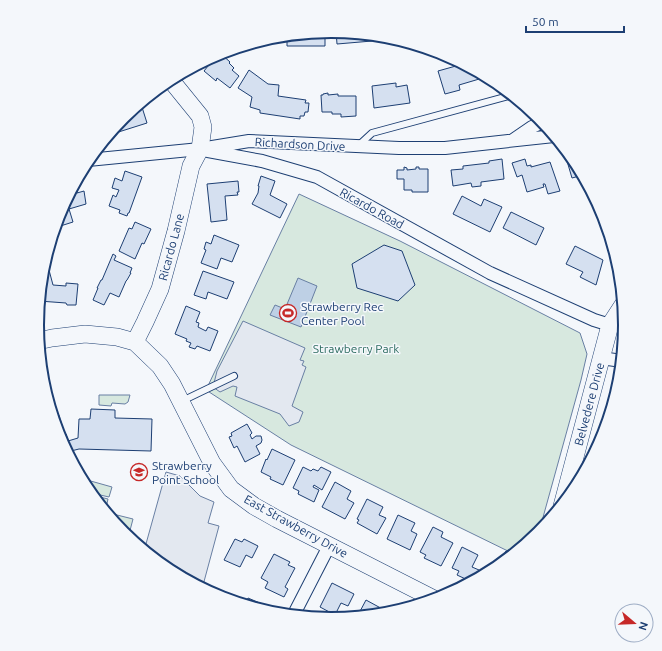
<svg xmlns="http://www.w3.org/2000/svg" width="662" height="651" font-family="Ubuntu,sans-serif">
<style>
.green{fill:#d7e8df;stroke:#687fa3}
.parking{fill:#e3e8f0;stroke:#687fa3}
.water{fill:#bed0e5;stroke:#687fa3}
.building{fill:#d5e0f0;stroke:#1d3f73}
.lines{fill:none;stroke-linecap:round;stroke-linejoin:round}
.lane-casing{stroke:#1d3f73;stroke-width:8}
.street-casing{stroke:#1d3f73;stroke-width:14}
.secondary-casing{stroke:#1d3f73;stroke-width:18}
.lane{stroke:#f4f7fb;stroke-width:6}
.street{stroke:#f4f7fb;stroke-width:12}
.secondary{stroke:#f4f7fb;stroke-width:17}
.labels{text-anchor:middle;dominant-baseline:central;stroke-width:3;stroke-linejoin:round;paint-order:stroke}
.street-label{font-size:12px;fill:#1d3f73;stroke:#f4f7fb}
.poi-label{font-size:12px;fill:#1d3f73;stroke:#f4f7fb;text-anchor:start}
.park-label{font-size:12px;fill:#2c6c60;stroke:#f4f7fb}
.rim{fill:none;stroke:#1d3f73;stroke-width:2}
</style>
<rect width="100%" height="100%" fill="#f4f7fb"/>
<!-- green -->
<path class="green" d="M299,194L400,241L580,333L587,354L581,380L542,521L537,535L514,554L291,445L206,390Z
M99,395H130L128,402L125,404L112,403L111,406L99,405Z
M59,415L64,432L58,434L52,417Z
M80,478L112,487L109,497L96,494V496L108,499L106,508C94,505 85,488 80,478Z
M105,512L133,519L128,538L123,534Z"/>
<!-- parking -->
<path class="parking" d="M243,321L305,348L300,360L304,361L302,365L306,367L292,406L303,412L299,422L289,426L280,414L235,396L237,387L233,386L220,392L213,387L217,371Z
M166,472L180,476L200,496L214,502L208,523L219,526L202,589L167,570L144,551Z"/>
<!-- water -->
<path class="water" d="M298,278L317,286L301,327L270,315L275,305L285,309Z"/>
<!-- building -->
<path class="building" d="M336,31L372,35V41L337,44Z
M325,32V46H287V35Z
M220,53L230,62L229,63L234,68L232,70L239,76L230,88L217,78L216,81L204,71L208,66L205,63L206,62L205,61Z
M463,64L486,77L459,85L460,90L445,94L438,71Z
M249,70L268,84L279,85L278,96L306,100L305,103H309L308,112H305L304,116H300V119L260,113V110L250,107L252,97L238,88Z
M396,83V87L407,85L410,103L374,108L372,86Z
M328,93V95L338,94V96H356V116L341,117V114H332V112H322L321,95H323V94Z
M141,104L147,123L109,135L123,117L138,105Z
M502,159L504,179L481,182V186L472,187L471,183L453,186L451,170L463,169V166L489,163V161Z
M525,159L527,166L531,165V167L550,162L560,191L548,194L545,184H543L544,187L527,192L522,175L517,177L512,163Z
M573,159L583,175L572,178L567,161Z
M404,167L407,168V170L416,169V167H419V169H428V192H412V190H404V179H397V170H404Z
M125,171L142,177L129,213H128L127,216L119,213L120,210L109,206L113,195L116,197L119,190L112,188L115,178L122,181Z
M261,176L275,181L270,195L287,204L280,218L252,204L258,193L259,186H258Z
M238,181L239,192H237L238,195L225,196L227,220L211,222L207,184Z
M77,191V193L84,191L86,204L69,209L73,222L54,228L59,213L63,205L66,204L65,201L69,193Z
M462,196L481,206L484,199L502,207L490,232L453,214Z
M511,212L544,228L536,245L503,228Z
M135,222L151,229L144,244L142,243L135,259L119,251L129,228L132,229Z
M214,235L239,245L232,262L221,258L217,269L201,263L206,250L204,249L206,242L211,244Z
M613,244L617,260L607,250Z
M384,245L402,251L415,285L398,301L357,288L352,264Z
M575,246L603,260L596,285L580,277L583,272L566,264Z
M113,254L116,256L114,260L132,268L130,273H131L127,280L126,281L119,297L110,293L104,305L93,300L98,288H97L101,280H102Z
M49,270L53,285L66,286V283L78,284L76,305H67L66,303L39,301L42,273Z
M203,271L234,282L227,299L208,292L206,299L194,295Z
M186,306L200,312L196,322L199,323L198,327L206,331L208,327L218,331L210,351L197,346L195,349L189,347L191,343L186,341L187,339L175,334Z
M91,409L115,410V418L152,419L151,451L79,449L71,451L73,461L72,462L58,436L66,434L68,441L78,438L79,419H90Z
M247,424L252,433L250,435L252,439L256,436H261L262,440L261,443L256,446L260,454L245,462L237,446L234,448L229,437L232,436L231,433Z
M272,449L295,460L283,485L270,479L271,477L261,472L266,459L267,460Z
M303,467L311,471L313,469L318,471L321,467L331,472L322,490L314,485L313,487L319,490L314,502L298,494L299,491L293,488Z
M335,482L351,491L347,499L354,503L345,519L322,507Z
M367,499L383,507L379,515L386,518L377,534L357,523L359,520L357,519Z
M398,515L415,523L411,531L417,534L410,550L387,539Z
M433,527L443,532L441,537L453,543L441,566L424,558L426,555L420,552Z
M235,539L242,542L244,539L258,546L252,558L246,555L240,567L224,560Z
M462,547L478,555L472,567L479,570L472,582L457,575L459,571L452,568Z
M506,551L514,555L500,566L502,563L500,562Z
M274,554L290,562L288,565L295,568L285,587L288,589L284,597L265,588L268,582L261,578Z
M332,583L354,594L348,606L341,603L335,615L320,607Z
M248,598L269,607L266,612L240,604L241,602L245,604Z
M366,600L388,612L387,614L357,617Z"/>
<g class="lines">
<!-- lane casing -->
<g class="lane-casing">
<path id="lane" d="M359,145L372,133L512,95
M182,401L234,376"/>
</g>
<!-- street casing -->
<g class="street-casing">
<path id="street" d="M513,140L532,127L543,122
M208,151L262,161L317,177L490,273L594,320L610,325
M88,160L200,149L249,141L399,148H445L554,136
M601,358L622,361
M293,616L329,546"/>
</g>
<!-- secondary casing -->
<g class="secondary-casing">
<path id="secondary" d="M38,341L52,338L85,334L117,337L135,342L160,366L172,384L212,463L231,489L254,506L277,519L436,600
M135,342L145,322L160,289L176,231L191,166L200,149L203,127L200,116L170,79
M562,506L610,325L623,305"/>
</g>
<!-- lane -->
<use href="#lane" class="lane"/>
<!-- street -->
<use href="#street" class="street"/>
<!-- secondary -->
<use href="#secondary" class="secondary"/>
</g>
<!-- icons -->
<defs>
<g id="stadium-ring" transform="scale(0.9)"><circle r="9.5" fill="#f4f7fb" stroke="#c62828" stroke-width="1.5"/><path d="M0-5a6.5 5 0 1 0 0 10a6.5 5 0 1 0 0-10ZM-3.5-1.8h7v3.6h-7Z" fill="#c62828"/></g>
<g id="school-ring" transform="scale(0.9)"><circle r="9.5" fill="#f4f7fb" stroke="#c62828" stroke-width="1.5"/><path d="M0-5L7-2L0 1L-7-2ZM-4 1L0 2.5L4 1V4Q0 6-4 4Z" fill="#c62828"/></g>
</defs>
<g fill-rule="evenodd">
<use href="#stadium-ring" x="288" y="313"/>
<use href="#school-ring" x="139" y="472"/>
</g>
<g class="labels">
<!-- street labels -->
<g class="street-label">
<text transform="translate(300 144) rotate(3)">Richardson Drive</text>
<text transform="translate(372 208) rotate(29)">Ricardo Road</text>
<text transform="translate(171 247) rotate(-75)">Ricardo Lane</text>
<text transform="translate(589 404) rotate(-75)">Belvedere Drive</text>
<text transform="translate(296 526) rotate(29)">East Strawberry Drive</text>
</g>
<!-- poi labels -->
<g class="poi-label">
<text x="301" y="306">Strawberry Rec<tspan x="301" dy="14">Center Pool</tspan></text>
<text x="152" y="465">Strawberry<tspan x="152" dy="14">Point School</tspan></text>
</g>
<!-- park labels -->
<g class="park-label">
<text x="356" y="348">Strawberry Park</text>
</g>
</g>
<!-- crop -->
<path d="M0 0H662V651H0ZM44 325a287 287 0 1 1 574 0a287 287 0 1 1-574 0Z" fill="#f4f7fb" fill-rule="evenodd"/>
<path class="rim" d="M44 325a287 287 0 1 1 574 0a287 287 0 1 1-574 0Z"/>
<!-- north arrow -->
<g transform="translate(634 623) rotate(109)"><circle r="19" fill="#f4f7fb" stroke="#9eadc5"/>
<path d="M0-3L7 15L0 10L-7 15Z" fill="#c62828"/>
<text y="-6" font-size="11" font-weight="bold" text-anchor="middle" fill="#1d3f73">N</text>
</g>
<!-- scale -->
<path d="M526 26v6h98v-6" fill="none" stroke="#1d3f73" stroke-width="2"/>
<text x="532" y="26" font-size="12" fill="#1d3f73" stroke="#f4f7fb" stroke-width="3" paint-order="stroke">50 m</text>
</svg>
